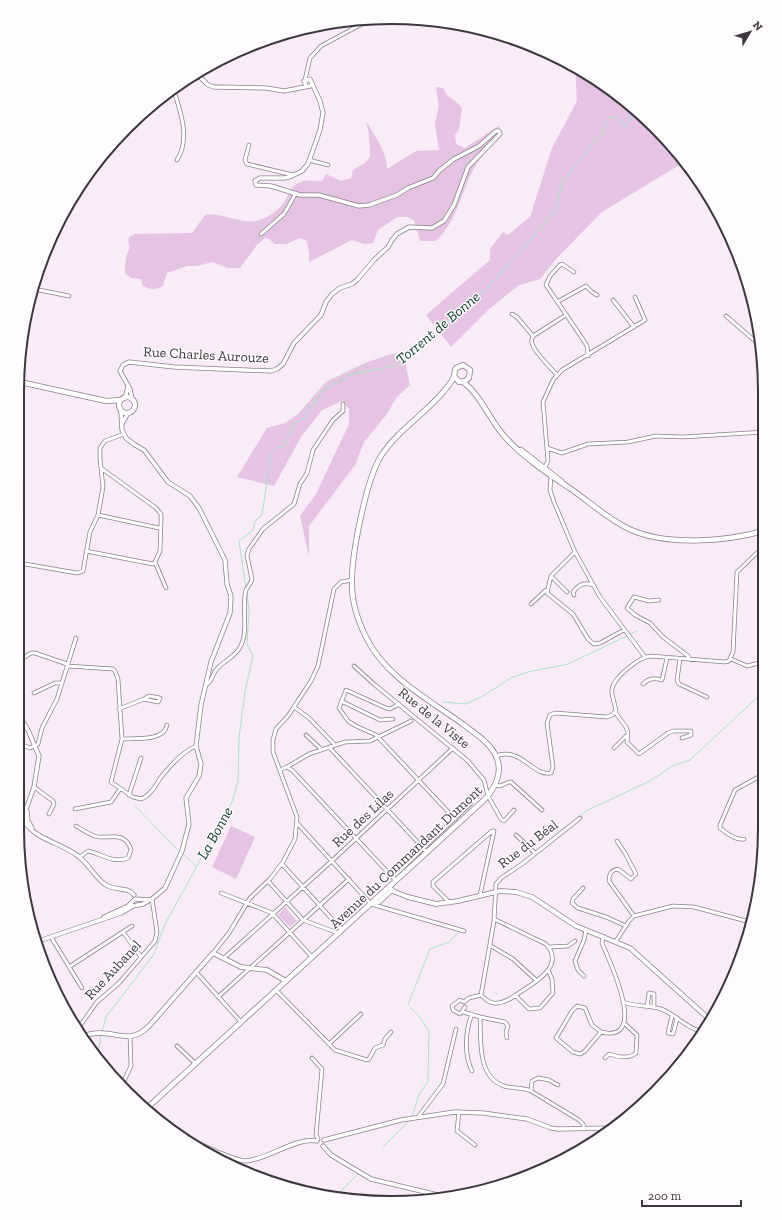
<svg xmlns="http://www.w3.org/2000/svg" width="782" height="1220" font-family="'Zilla Slab',serif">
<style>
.green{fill:#e4c3e3}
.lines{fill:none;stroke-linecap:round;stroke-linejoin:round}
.stream{stroke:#a9e2c7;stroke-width:1}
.minor-casing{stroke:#8c7f8b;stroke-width:4.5}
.tertiary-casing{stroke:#8c7f8b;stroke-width:5}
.secondary-casing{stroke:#8c7f8b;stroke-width:5.5}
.primary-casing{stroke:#8c7f8b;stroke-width:6}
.minor{stroke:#fff;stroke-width:3}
.tertiary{stroke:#fff;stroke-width:3.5}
.secondary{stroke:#fff;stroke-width:4}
.primary{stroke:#fff;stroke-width:4.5}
.labels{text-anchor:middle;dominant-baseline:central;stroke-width:3;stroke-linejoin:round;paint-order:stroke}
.street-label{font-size:14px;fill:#3c373c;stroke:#fffcff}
.water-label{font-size:15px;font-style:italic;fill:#134130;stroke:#fffcff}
.rim{fill:none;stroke:#3c373c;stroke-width:2}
</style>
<rect width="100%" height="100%" fill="#f9ebf8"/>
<!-- green -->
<path class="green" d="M575,66L637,110L688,164L684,162L602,212L557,258L540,279L519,285L487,311L451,347L426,315L490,260V249L503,232L508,235L530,217L552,148L577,101Z
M437,87L443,88C446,97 456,100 462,108L459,129L455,135L456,144L465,148L500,125C494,144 478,158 470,176C460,198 455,223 436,241H420L414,220L407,217H397L378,230L373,243L364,244L352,240L309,262V253L307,241L300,238L286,244H275L269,239L265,238L257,245L240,268H228L212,262L197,266H187L167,273L163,286C155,290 151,290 143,286L141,279L131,278L125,273C125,268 125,263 126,258C127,251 132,249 128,242L129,237L135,234L192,233L205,215C223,212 245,227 262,219C270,216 279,210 284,202C290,193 291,184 304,181C310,180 316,181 322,181L326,174L341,181L351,178L353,170L365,163L370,157L369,134L366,121C374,135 387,151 387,169L416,151L439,150L435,124L439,105L436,89Z
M403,352L410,385L396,398L387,414L364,442L355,465L309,526V557L300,516L316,494L349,424V409L342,401L322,410L301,437L274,486L237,477L267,428L285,423L298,414L326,382L365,363L388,355Z
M231,826L255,837L236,879L212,867Z
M285,907L297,921L290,927L278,915Z"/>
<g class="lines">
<!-- stream -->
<path class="stream" d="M246,588L239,541L253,530L255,521L262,515L271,454L276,448L284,445L294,424L306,416L323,390L352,374L394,366L456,316L492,283L551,216L557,205L562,182L601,134L609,117H615L625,126L636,109
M630,634L637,631
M443,702L466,704L483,696L511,678L528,672L568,664L627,636
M135,806L180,852
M580,816L588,810L650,781L672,766L690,760L763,692
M561,830L568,825
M183,854L196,866
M408,1005L430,949L449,942L458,933
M411,1008L419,1016L429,1031L428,1081L419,1095L412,1116
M102,1032L106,1017L154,954L164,926L232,802L238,782L239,738L245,691L253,656L247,644L249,612L247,593
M98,1056L101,1035
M383,1147L409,1121
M338,1194L359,1173"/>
<!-- minor casing -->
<g class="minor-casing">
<path id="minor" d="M305,80L310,58L321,46L373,18
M173,88C180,110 191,138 177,160
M249,145L245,160L247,164L293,175
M309,160L328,165
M261,234L284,214L296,193
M39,272L41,266
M574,272L562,264L560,265L550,276L546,285L584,341L587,346L588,356
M34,291L39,290L69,296
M613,300L634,327
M557,302L586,286L592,292L597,295
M512,314L517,317L533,336
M726,316L761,346
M557,375C551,368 533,351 532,343C531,340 532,338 533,336L566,315
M547,448L562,453L588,444L628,442L656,436L683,437L764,432
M101,468L156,508L161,514V521L160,551L155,562
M544,469L548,461L543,402L553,380L562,370L645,320L635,297
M551,477L550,490L554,502L575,552L600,597L645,657
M98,515L159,528
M86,551L153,564L155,562
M575,552L551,576L547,593L573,614L588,639L594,644L600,643L624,630
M155,562L166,588
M19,563L77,573L83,571L90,532L98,515L103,487L100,459V448L105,441L124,434
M551,576L567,592
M574,595L573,592C580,584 583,582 593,585
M659,600L649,601L634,597L627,608L635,615L650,623L663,637L688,656L690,660
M531,604L546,590
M680,659L677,680L679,684L707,697
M731,659L747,666L763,662
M20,660L31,653H35L67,664
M67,666L113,669L115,671L118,679L122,739L111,782L133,797L141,799C150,796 156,785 161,777C170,766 183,751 196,746
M354,666L375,685L468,761L484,780L488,796L501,819L504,821L514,810
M643,684C649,678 654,678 662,680L667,658
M206,685C212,682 212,675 216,670C222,662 233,658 239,649C250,632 241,607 246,590C248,586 251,584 252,579L247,556L249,549L263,529L294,504L300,484L307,473L313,450L333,420L343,411V404
M34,693L55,683H62
M341,701L380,720L393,719
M399,704L390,709L386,708L346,690L339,708L348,721L356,726L376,735L455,819
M294,707L309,718L335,745
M119,709L144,699L158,702L160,698L149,696L144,699
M615,712L626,727L628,732L627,742L639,754L668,733L673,731H691V735L682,738
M306,735L321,749
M122,739C134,738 164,742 167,725
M18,743L30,748L38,744L42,728L57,699L76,638
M329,747L427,852
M614,748L626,736
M496,756C521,746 533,777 551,773L553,767L547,723L550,715L555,713L607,717L612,715L616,711C615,703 611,696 612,689C614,677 639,657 651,656L725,662L729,661L733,652L737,572L763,547
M287,767L309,754L345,742L370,741L411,721
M280,770L287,767L292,770L396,881
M496,785L500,786L509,782H511L542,810
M34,787L53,801L54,804L49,814
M129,795L141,758
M75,809L111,802L120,789
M297,823L371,904
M76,826C82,829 92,837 99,837C112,838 126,832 131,850L128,858C113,864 102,854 88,851L80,857
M17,827L27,821
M516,835L535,853
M744,839C736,841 726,833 720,828V825L735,790L762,775
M617,841L625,853L636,874L631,879L618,869C611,870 609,874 609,881L634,916
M282,864L342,930
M393,877L471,803
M268,881L303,920
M583,888L573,899L572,903L578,908L606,917L626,926
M221,893L272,913L312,957
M480,895L494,831
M450,903L433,886V882L492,831H494
M371,904L464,931
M303,920L338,933
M123,932L141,957
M51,937L82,988
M616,941L629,921L634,916L673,906L694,907L750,922
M491,946L513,959L537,981
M549,947L568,946L575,941
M213,953L229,933L250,898L270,879L283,862L295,839L297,817L273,752V740L276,729L288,716L311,681L318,666L334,589L341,582L352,580
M224,958L335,858L453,748
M69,967L132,926
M196,972L241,1022
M584,976L578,970L575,961L584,940L586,930
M276,990L335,1050L367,1060L369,1059L375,1048L383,1045L385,1039L391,1032
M481,995L494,921L496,884L501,878L522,864L580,818
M481,995C485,999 490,1004 497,1003C506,1003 514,996 522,991C537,981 565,965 546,944L494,919
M515,995L529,1009L540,1008L553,993L552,979L548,970
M218,997L349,879
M464,1002L460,1000L452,1006L453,1010L460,1014L465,1007
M464,1002L469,998L481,995
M623,1002C636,1007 649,1005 661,1009C675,1014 685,1027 700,1031
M647,1007L649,993L654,994V1008
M463,1012L480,1017C481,1040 477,1077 504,1086C513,1089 522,1087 531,1091L579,1120L583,1124L584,1128
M472,1014C465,1031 464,1055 472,1071
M672,1016L668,1033L673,1034L677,1019
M480,1017L505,1022L508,1026L506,1032L507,1038
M77,1030L97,1002L119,983L155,941L157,932L152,899H150
M601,1032L585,1051L580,1054L573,1052L556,1038L572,1011L577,1006L585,1008L592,1025L601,1032C650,1044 609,960 602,943L603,936
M329,1044L361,1014
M177,1046L196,1064
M312,1058L322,1069L316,1135L318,1139
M605,1058L609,1054C617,1057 630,1059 636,1053L637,1035L624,1023
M123,1083L131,1066L130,1037
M531,1091L532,1081L538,1078L549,1080L558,1085
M459,1112L457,1131L475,1145
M418,1117L443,1084L456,1029
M595,1142L601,1135V1128"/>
</g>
<!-- tertiary casing -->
<g class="tertiary-casing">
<path id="tertiary" d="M197,74L208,85L214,87L266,88L284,91L310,86
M125,398L128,387
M132,399L130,389L120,371L123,365L129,362L174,367L271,371L277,369L283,364L294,343L321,315L326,302L332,294L340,288L352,284L357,280L374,260L388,247L392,240L397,234L409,227L432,228L444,221L454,205L468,167L500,134L499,131H496L479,146L454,159L440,170L433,178L408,188L397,195L369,205L359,206L319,195H300L271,186L256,185L255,181L260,178H285L292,176L302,171L308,164L320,130L323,113L320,101L310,79L304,81L306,86
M121,411L122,430L126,438L135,445L144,450L168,482L190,496L199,508L225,560L227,584L231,596L230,613L211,662L201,705L196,746L201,764L199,776L186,798L189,824L182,851L165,888L152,899
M122,424L128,413
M18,714L28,730L39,756L34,787L25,812L26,824C38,840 63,844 78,856C89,864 95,878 106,885C115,891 127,886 134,895
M27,811L28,821L32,828
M104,917L128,906L135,899L150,900
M36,942L121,913L133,906L143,904L150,900
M188,1139C201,1144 233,1161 246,1161C269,1159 296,1137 317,1141
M324,1140L401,1120L455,1112L483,1113L527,1119L551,1128L558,1129L612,1128
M323,1146L331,1155L371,1179L442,1196"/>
</g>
<!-- secondary casing -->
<g class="secondary-casing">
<path id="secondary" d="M389,888L395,892L408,897L436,904L458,901L500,891L516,892L532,897L576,926L630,948L708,1018
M372,903L379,902L392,890
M80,1037C86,1035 92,1033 99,1033C120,1033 131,1044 149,1026L213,953L241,967L267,970L286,981"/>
</g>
<!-- primary casing -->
<g class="primary-casing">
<path id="primary" d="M20,382L106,401L121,400
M463,382C481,395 490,421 505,437C525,459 547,473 571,489C591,503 608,519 629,529C666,546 724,542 763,531
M119 405a8 8 0 1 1 16 0a8 8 0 1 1-16 0Z
M521,450L561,481
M147,1108L484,800C496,788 504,770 495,754C488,741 474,733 464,725C430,700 385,677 366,637C358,621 352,603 352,585C351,556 366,480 381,456C397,431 425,414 444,391C447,387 453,381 454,376C455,372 454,371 456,368L463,365L470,370L469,378L465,381L459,382L454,376
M148,1109L152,1113"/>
</g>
<!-- minor -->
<use href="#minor" class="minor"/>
<!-- tertiary -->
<use href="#tertiary" class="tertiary"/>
<!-- secondary -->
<use href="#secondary" class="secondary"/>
<!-- primary -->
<use href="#primary" class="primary"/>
</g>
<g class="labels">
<!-- street labels -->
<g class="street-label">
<text transform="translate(206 355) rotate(3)">Rue Charles Aurouze</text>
<text transform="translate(434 718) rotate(39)">Rue de la Viste</text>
<text transform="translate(363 818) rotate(-43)">Rue des Lilas</text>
<text transform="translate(528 844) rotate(-37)">Rue du Béal</text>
<text transform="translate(406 857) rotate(-43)">Avenue du Commandant Dumont</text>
<text transform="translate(113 970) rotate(-47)">Rue Aubanel</text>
</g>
<!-- water labels -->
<g class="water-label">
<text transform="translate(438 328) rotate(-40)">Torrent de Bonne</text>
<text transform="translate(215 833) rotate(-61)">La Bonne</text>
</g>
</g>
<!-- crop -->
<path d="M0 0H782V1220H0ZM391 24H391A367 367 0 0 1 758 391V829A367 367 0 0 1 391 1196H391A367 367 0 0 1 24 829V391A367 367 0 0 1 391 24Z" fill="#fffcff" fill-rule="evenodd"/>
<path class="rim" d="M391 24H391A367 367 0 0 1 758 391V829A367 367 0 0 1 391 1196H391A367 367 0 0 1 24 829V391A367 367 0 0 1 391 24Z"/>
<!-- north arrow -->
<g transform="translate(750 32) rotate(52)" stroke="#fffcff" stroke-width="3" paint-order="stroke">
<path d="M0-3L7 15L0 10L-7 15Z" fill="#3c373c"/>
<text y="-6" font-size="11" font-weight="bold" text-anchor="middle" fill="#3c373c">N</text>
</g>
<!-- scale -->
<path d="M642 1200v6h99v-6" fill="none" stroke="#3c373c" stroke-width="2"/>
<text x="648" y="1200" font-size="12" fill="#3c373c" stroke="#fffcff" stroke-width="3" paint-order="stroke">200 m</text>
</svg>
